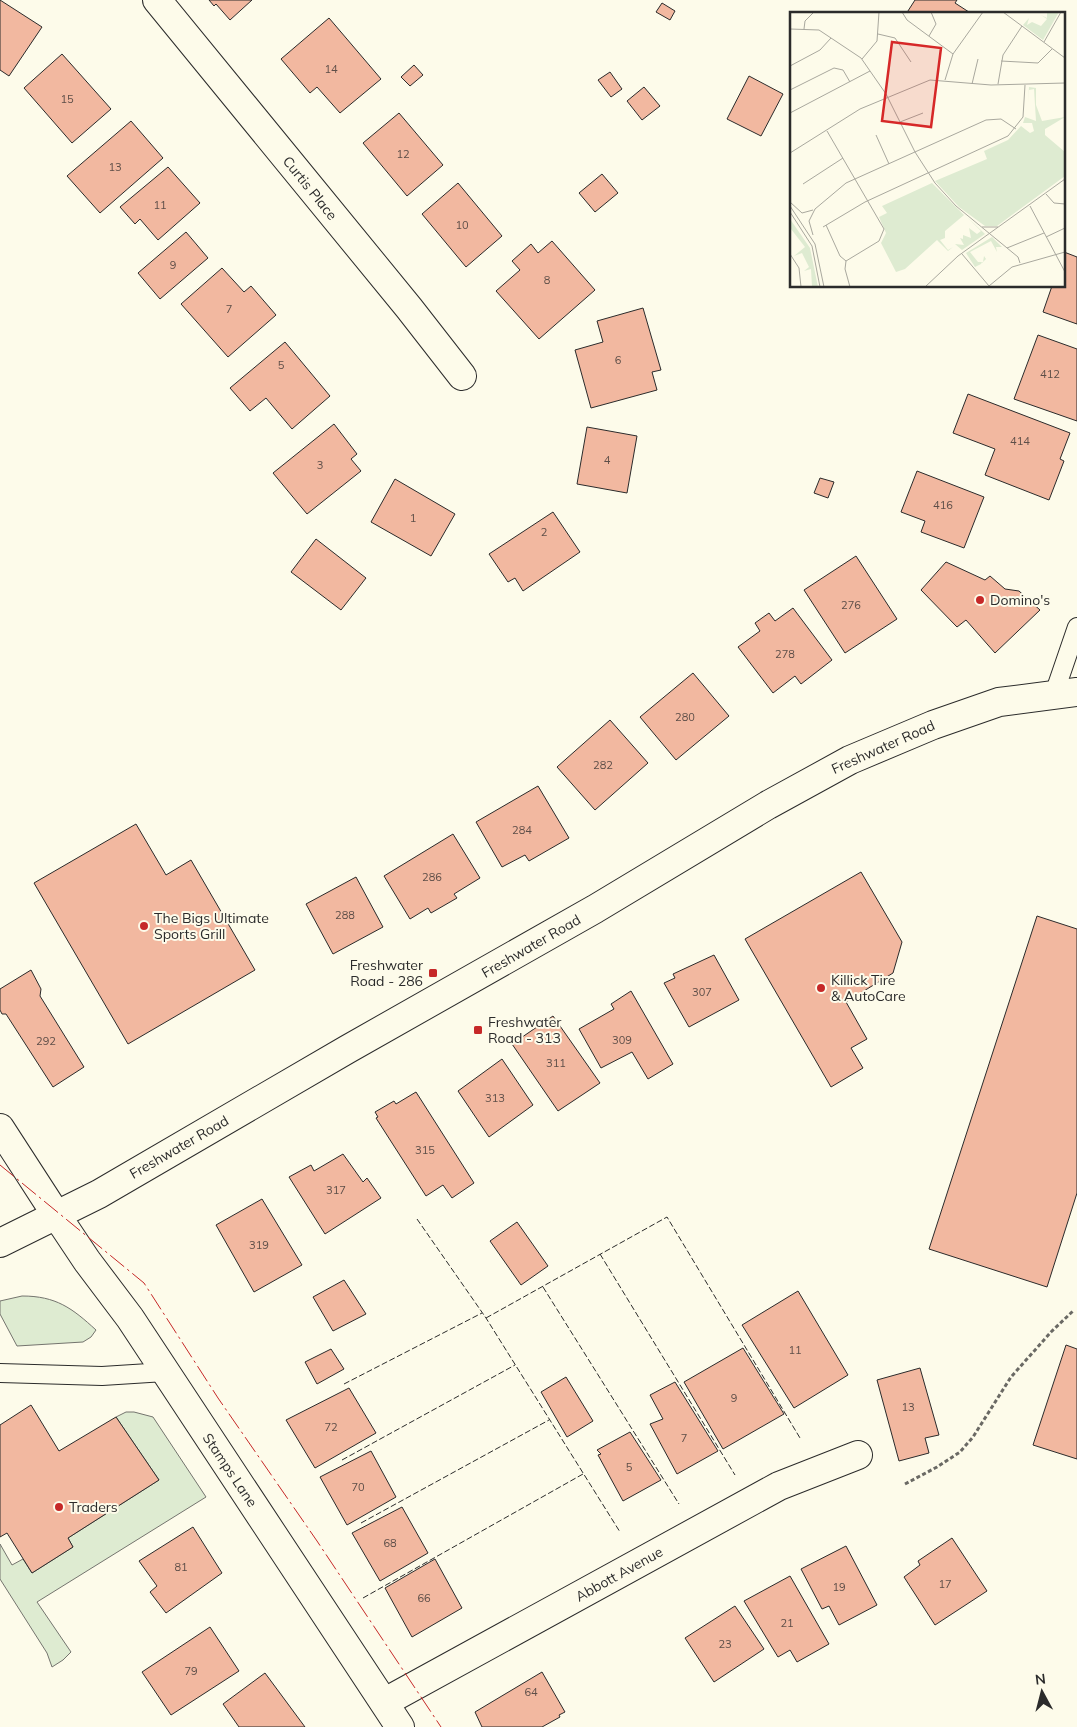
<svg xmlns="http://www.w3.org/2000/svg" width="1077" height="1727" font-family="Mulish,sans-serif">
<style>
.green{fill:#deebd1;stroke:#74746e}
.building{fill:#f2b8a0;stroke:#2b2b2b}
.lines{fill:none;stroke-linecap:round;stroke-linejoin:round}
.lane-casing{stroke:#2b2b2b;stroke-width:20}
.street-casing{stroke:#2b2b2b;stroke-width:30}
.secondary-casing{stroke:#2b2b2b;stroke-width:30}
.path{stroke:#6a6964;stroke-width:3;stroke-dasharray:4 2.5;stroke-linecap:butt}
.lane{stroke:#fdfbea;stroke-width:18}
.street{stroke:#fdfbea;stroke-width:28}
.secondary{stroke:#fdfbea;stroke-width:28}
.fence{stroke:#2b2b2b;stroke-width:1;stroke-dasharray:6 2.5;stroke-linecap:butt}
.power{stroke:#c62828;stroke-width:1;stroke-dasharray:18 4 2.5 4;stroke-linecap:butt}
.poi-dot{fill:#c62828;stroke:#fdfbea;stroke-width:2}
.labels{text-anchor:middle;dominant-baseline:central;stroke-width:4;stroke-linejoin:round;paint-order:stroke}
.number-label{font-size:11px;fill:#5d4e48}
.street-label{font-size:14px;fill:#2b2b2b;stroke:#fdfbea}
.poi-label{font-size:14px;fill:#2b2b2b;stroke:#fdfbea;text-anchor:start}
.inset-road{fill:none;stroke:#a9a89e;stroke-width:1}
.view{fill:#d62828;fill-opacity:0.15;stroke:#d62828;stroke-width:2.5}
.inset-edge{fill:none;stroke:#2b2b2b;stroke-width:2.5}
</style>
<rect width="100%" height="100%" fill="#fdfbea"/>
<!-- green -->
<path class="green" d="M22,1296C56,1296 72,1308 96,1330L91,1337L83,1342L17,1346L0,1314V1301Z
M126,1412H134L153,1417L206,1497L37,1602L71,1652L63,1660L52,1667L47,1653L0,1579V1544L12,1565L23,1559L32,1573L73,1547L68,1538L159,1480L116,1417Z"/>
<!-- building -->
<path class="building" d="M0,0L42,27L9,76L0,70Z
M209,0H252L230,20L216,4L214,6Z
M915,0H957L955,3L972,14H906Z
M662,3L675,11L670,20L656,12Z
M329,18L381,79L340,113L317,87L310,93L281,59Z
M62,54L111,109L72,143L24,88Z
M414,65L423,75L410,86L401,77Z
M610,72L622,89L611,97L598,80Z
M749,76L783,94L761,136L727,119Z
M644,87L660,106L642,120L627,101Z
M399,113L443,165L407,196L363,143Z
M131,121L163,158L100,213L67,176Z
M168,167L200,203L158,240L140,219L135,224L120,207Z
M602,174L618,193L595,212L579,193Z
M458,183L502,236L466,267L422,214Z
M186,232L208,258L160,299L138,273Z
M552,241L595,290L539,339L496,291L520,270L512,261L531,244L538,253Z
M1064,252L1077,257V324L1043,312L1052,286H1063Z
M222,268L244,292L251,286L276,315L228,357L181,304Z
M643,308L661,370L652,372L657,390L591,408L575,350L603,342L597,321Z
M1038,335L1077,349V421L1014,399Z
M285,342L330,396L292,429L266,398L250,411L230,388Z
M968,394L1070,433L1060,459L1064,461L1049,500L985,475L995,449L953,433Z
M334,424L357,454L351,459L361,471L307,514L273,473Z
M587,427L637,436L627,493L577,484Z
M917,471L984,497L964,548L921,532L925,521L901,512Z
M820,478L834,482L828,498L814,493Z
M395,479L455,514L431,556L371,522Z
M553,512L580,552L523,591L515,578L508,582L489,554Z
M316,539L366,578L341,610L291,572Z
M856,556L897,619L845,653L804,590Z
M946,562L985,580L990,576L1005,589L1019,591L1040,610L995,653L966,620L957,627L921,590Z
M793,608L832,660L801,684L795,676L773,693L738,647L760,631L755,623L769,613L775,621Z
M693,673L729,716L676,760L640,717Z
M610,720L648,763L595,810L557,767Z
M538,786L569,838L529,861L525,855L502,867L476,822Z
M136,824L166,875L191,860L255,970L128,1044L34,883Z
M453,834L480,878L454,894L457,898L431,913L428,908L410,919L384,876Z
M861,872L902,942L893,973L846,1002L867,1039L851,1048L863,1068L831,1087L745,939Z
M356,877L383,927L333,954L306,904Z
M1037,916L1077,929V1193L1047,1287L929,1249Z
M714,955L739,1000L689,1027L664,983L675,978L673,974Z
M31,970L41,989L40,996L84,1067L53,1087L6,1014H2L0,1010V989Z
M631,991L673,1064L648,1079L632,1052L601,1068L579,1029L614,1009L611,1004Z
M553,1016L600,1083L558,1111L512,1044Z
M502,1059L533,1105L489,1137L458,1091Z
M416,1092L474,1183L452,1198L443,1185L426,1196L376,1118L378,1117L375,1112L394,1101L396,1104Z
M343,1154L363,1182L367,1178L381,1198L325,1234L289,1177L311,1165L314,1171Z
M262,1199L302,1265L254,1292L216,1225Z
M517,1222L548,1266L521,1285L490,1241Z
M344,1280L366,1314L333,1331L313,1297Z
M798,1291L848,1375L794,1408L742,1325Z
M1066,1345L1077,1349V1459L1033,1445Z
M743,1348L784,1414L723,1449L684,1382Z
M331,1349L344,1369L317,1384L305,1362Z
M920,1368L939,1435L925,1438L929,1453L899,1461L877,1380Z
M566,1377L593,1421L567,1437L541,1392Z
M675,1382L718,1451L677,1474L650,1424L663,1419L650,1395Z
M349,1388L376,1433L315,1468L286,1420Z
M31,1405L59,1451L116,1417L159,1480L68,1538L73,1547L32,1573L7,1533L0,1537V1425Z
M630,1432L661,1480L623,1501L598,1455L601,1454L597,1450Z
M371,1451L396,1497L347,1525L320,1477Z
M402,1507L428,1553L380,1581L352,1533Z
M193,1527L222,1573L166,1613L150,1592L157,1586L139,1561Z
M952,1538L987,1591L935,1625L904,1577L920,1565L918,1561Z
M846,1546L877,1605L839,1625L829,1606L822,1609L801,1569Z
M435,1559L462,1608L412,1637L385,1588Z
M790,1576L829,1644L797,1662L790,1650L778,1657L744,1601Z
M735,1606L764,1649L714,1682L685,1638Z
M210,1627L239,1671L171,1715L142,1672Z
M542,1672L565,1712L559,1715L560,1717L542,1727H482L475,1712Z
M265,1673L305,1727H239L223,1704Z"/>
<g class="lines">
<!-- lane casing -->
<g class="lane-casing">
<path id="lane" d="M1054,694L1077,627
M0,1373L102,1376L165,1372"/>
</g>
<!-- street casing -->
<g class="street-casing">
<path id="street" d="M157,0L409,308L462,376
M0,1128L57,1216
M385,1702L779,1486L858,1455"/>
</g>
<!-- secondary casing -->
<g class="secondary-casing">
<path id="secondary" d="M57,1216L87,1261L130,1318L400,1727
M0,1243L99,1194L348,1049L595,909L768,805L850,760L933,725L999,702L1077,692"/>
</g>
<!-- path -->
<path class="path" d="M905,1484L937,1467L960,1452L973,1437L1011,1377L1051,1332L1073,1311"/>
<!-- lane -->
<use href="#lane" class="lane"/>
<!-- street -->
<use href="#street" class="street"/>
<!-- secondary -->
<use href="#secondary" class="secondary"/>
<!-- fence -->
<path class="fence" d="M417,1219L486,1318L620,1532
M600,1254L735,1475
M543,1287L679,1504
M486,1318L667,1217L800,1438
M344,1384L482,1313
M342,1460L515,1365
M361,1523L549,1420
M363,1598L583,1474"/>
<!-- power -->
<path class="power" d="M0,1165L144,1283L218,1398L317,1541L441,1727"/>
</g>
<!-- markers -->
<g class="poi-dot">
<circle cx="980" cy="600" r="5"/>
<circle cx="144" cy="926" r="5"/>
<rect x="428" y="968" width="10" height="10" rx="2.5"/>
<circle cx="821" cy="988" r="5"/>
<rect x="473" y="1025" width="10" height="10" rx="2.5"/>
<circle cx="59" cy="1507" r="5"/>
</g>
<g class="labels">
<!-- number labels -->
<g class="number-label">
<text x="331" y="69">14</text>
<text x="67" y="99">15</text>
<text x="403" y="154">12</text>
<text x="115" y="167">13</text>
<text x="160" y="205">11</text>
<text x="462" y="225">10</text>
<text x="173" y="265">9</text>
<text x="547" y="280">8</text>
<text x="229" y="309">7</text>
<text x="618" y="360">6</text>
<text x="281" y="365">5</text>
<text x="1050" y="374">412</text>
<text x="1020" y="441">414</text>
<text x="607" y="460">4</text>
<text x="320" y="465">3</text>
<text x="943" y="505">416</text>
<text x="413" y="518">1</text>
<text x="544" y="532">2</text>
<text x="851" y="605">276</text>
<text x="785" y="654">278</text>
<text x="685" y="717">280</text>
<text x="603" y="765">282</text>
<text x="522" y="830">284</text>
<text x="432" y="877">286</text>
<text x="345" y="915">288</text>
<text x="702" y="992">307</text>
<text x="622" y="1040">309</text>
<text x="46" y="1041">292</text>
<text x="556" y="1063">311</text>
<text x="495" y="1098">313</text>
<text x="425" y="1150">315</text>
<text x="336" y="1190">317</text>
<text x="259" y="1245">319</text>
<text x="795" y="1350">11</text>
<text x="734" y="1398">9</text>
<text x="908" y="1407">13</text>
<text x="331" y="1427">72</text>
<text x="684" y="1438">7</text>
<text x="629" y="1467">5</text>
<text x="358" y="1487">70</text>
<text x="390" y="1543">68</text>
<text x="181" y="1567">81</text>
<text x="945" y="1584">17</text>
<text x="839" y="1587">19</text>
<text x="424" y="1598">66</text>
<text x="787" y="1623">21</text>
<text x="725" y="1644">23</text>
<text x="191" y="1671">79</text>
<text x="531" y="1692">64</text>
</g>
<!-- street labels -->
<g class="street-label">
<text transform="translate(310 188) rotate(51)">Curtis Place</text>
<text transform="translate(883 747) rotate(-24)">Freshwater Road</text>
<text transform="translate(531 946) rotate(-30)">Freshwater Road</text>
<text transform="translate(179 1147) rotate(-30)">Freshwater Road</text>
<text transform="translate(230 1470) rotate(56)">Stamps Lane</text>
<text transform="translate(619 1574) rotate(-29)">Abbott Avenue</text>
</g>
<!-- poi labels -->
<g class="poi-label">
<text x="990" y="600">Domino's</text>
<text x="154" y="918">The Bigs Ultimate<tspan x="154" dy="16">Sports Grill</tspan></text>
<text x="423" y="965" text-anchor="end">Freshwater<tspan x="423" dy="16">Road - 286</tspan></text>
<text x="831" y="980">Killick Tire<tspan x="831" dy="16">&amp; AutoCare</tspan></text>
<text x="488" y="1022">Freshwater<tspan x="488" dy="16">Road - 313</tspan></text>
<text x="69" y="1507">Traders</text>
</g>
</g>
<!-- overview -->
<g transform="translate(790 12)">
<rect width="275" height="275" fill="#fdfbea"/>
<path d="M257,0H269L253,28L233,13L239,6L243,8L239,6L237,13L242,10L251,14L257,7L251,3L257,6ZM239,75L246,76V93L252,109L275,105L255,117V123L275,140V164L207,214H195L169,195L145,169L197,147L194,139L218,128L231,114L240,121L244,119L242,111H233L235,105L246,109L244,77L239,78L238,92ZM142,171L174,203L155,219V226L150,228L158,238L163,235L158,239L147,228L115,257L106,260L91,231L96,221L89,205L97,201L92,194ZM177,205L195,222L172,238L165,232L174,233L170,226L173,227V223L181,226L179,216L187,222L191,219ZM0,207L20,236L28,275H22L21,257L14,259L19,255L12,241L4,244L15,235L1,217ZM202,225L212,235H206L207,240L201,229L180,240L188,250H193L194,244L196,247L192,251V250L191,252L185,255L176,241Z" fill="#deebd1"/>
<path class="inset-road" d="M112,0L117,8L163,42M213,0L275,46M0,17L29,18L71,46L96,82L125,140L145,171L166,194L228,245L230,251M14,17L15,9L24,0M88,22L105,26L121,50M139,24L146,12L141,0M254,30L271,0M72,47L87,29L89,0M211,49L248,51L262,37M0,54L30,38L41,26M155,68L163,42L193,0M182,72L188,47M208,72L213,43L232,14M0,78L44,56L53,58L60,70M0,101L80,59M110,110L133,101M37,119L94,217L89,229L56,249L55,257L60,275M86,123L99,152M0,141L70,97L140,68L201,73L275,71M13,172L53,146M256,182L264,191L275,192M0,190L12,201L23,198M0,194L25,232L34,275M240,194L275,260M25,197L56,171L196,108L211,107L226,117M0,200L22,234L30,275M36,213L50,244L56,249M33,215L75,190L218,124L233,105L235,73M192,215H208M23,223L19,209L25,197M256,225L275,216M217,236L254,221M0,242L9,256L11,275M172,242L199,274M199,274L222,255L275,240M135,275L168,244L275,167"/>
<path class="view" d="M102,30L151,36L141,115L92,109Z"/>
<rect width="275" height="275" class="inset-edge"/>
</g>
<!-- north arrow -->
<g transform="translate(1042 1692) rotate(353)" stroke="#fdfbea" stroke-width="4" paint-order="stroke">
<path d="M0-4L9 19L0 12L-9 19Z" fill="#2b2b2b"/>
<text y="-8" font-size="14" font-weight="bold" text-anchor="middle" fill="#2b2b2b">N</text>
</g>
</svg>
